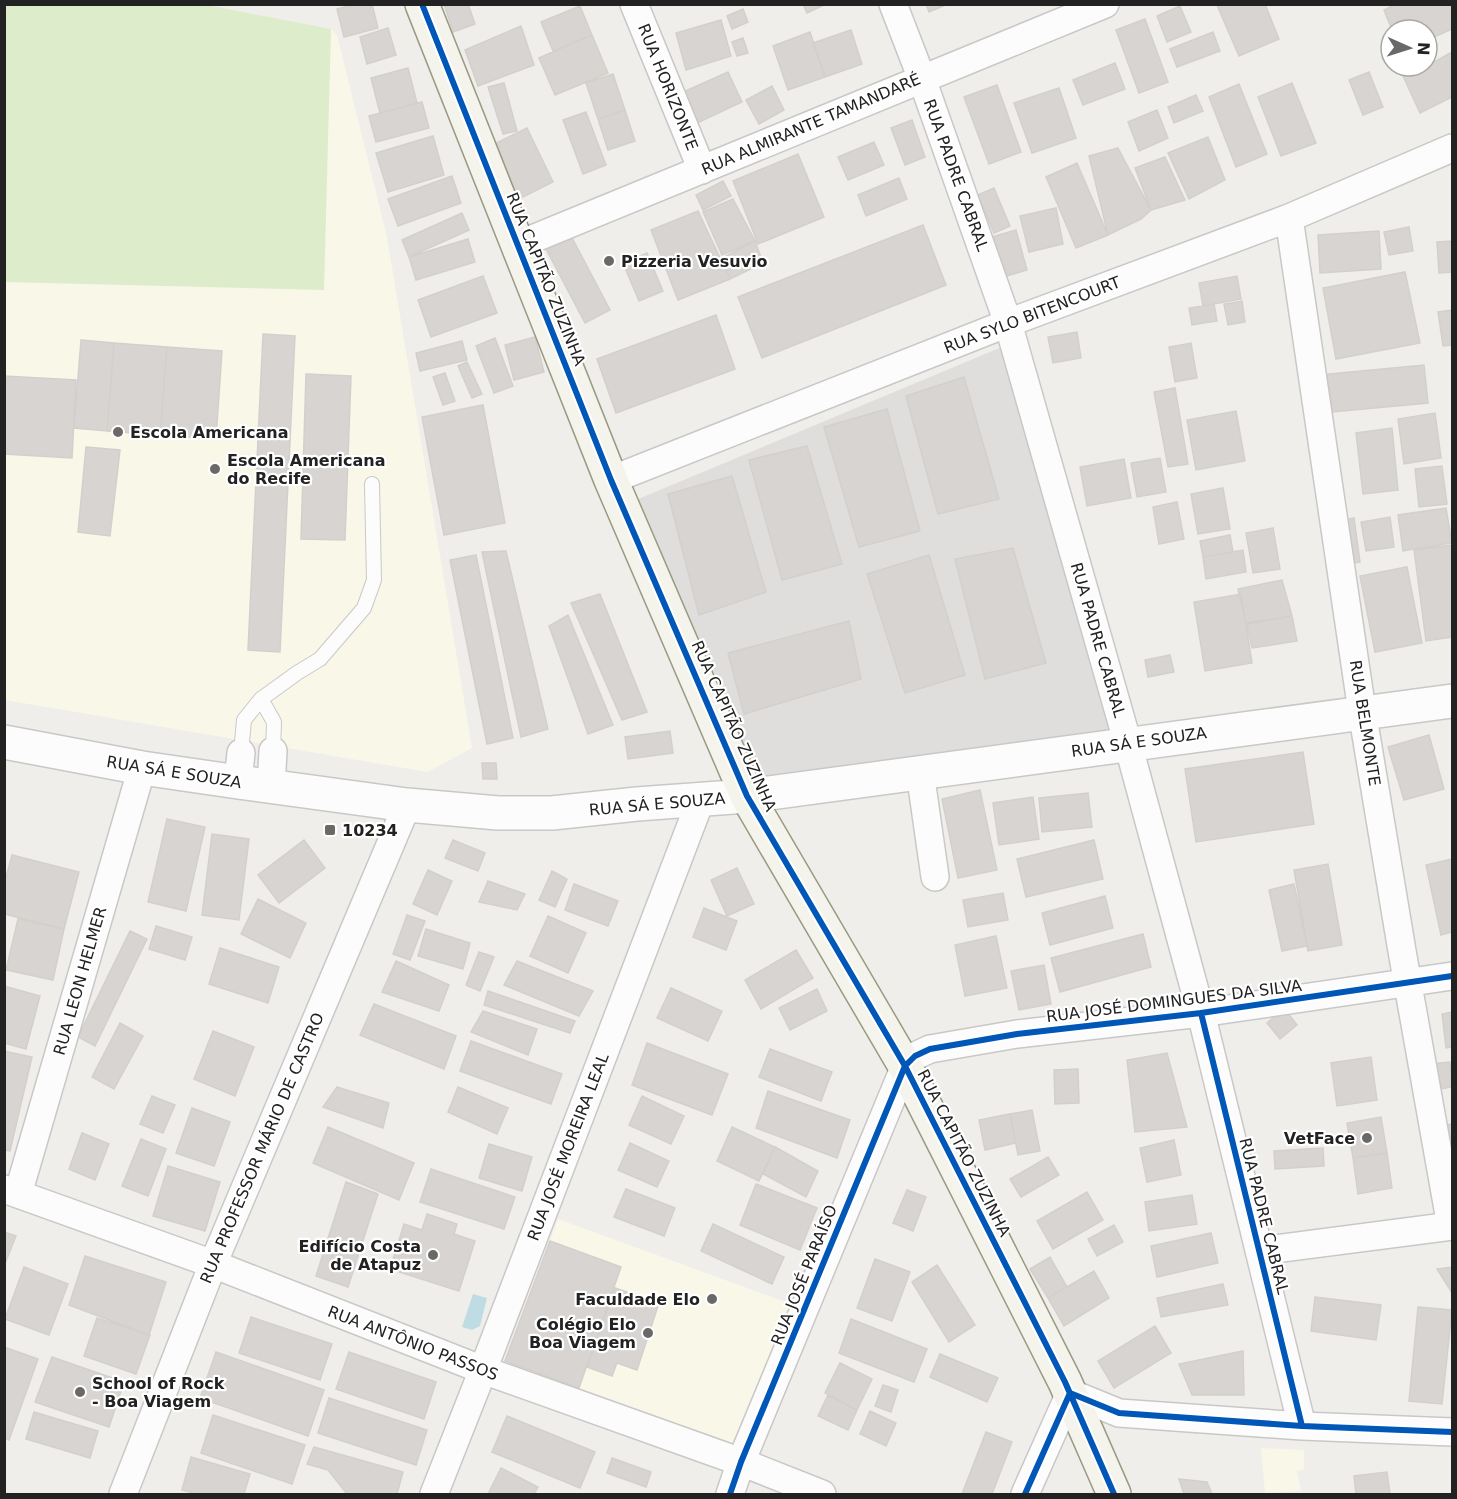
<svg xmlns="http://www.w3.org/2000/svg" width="1457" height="1499" font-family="'DejaVu Sans',sans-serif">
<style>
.residential{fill:#dfdedc}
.education{fill:#f8f7e8}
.grass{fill:#ddeccb}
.water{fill:#bfdbe3}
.building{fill:#d7d4d2;stroke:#d3d0cc;stroke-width:1.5}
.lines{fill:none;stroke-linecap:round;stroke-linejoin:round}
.service-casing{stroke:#c9c8c7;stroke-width:16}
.minor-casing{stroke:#c9c8c7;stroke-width:30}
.tertiary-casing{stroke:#c9c8c7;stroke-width:36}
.secondary-casing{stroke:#999a82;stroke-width:36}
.service{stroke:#fdfcfc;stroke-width:14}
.minor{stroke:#fdfcfc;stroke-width:27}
.tertiary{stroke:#fdfcfc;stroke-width:33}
.secondary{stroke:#f4f4ed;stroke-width:33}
.cycleway-casing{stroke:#fff;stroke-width:10}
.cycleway{stroke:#0057b8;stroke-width:6}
.poi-dot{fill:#6a6968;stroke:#fff;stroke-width:2}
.labels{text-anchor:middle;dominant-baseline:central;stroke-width:4.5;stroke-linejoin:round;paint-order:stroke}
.street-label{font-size:16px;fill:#222;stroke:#fff}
.poi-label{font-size:16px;font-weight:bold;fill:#222;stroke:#fff;text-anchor:start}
</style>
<rect width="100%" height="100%" fill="#f0eeeb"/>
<!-- residential -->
<path class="residential" d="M1009,344L1117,735L751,780L631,502Z"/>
<!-- education -->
<path class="education" d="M4,5H207L331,29L337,35L387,237L472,748L428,772L5,700Z
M558,1219L791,1304L732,1443L505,1361Z
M1261,1448L1304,1450V1469L1297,1471L1301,1491L1265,1493Z"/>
<!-- grass -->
<path class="grass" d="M5,4L207,5L331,29L324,290L5,282Z"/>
<!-- water -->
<path class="water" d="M473,1294L487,1298L480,1326L472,1330L462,1327Z"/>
<!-- building -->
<path class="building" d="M356,4H372L378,28L344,37L337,9Z
M444,4H468L475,24L453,32Z
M803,4H826L807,13Z
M926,4H948L929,12Z
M1219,4H1265L1279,39L1239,56L1217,5Z
M1396,4H1452V29L1427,40V30H1392L1384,10Z
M580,6L592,35L553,51L541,22Z
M1180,6L1191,32L1167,42L1157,16Z
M743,9L748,22L732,29L727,16Z
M1145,19L1168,82L1139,93L1116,30Z
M721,20L731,56L686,70L676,33Z
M521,26L534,65L478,86L465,50Z
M388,28L396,55L367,64L360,37Z
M851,30L862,64L825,77L813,43Z
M810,32L825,77L788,90L773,46Z
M1213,32L1220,51L1177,67L1170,49Z
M592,35L608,73L555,95L539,58Z
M743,38L748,53L737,56L732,42Z
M1452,52V97L1420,113L1403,76L1427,66Z
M1115,63L1125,89L1083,105L1073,80Z
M408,68L417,103L380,113L371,78Z
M728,72L742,102L693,125L679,94Z
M1369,72L1383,107L1363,115L1349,80Z
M613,74L625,110L598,119L586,83Z
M504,83L517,131L503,134L488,87Z
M1292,83L1316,143L1281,156L1258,97Z
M1239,84L1267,154L1236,167L1209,97Z
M997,85L1021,152L989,164L964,97Z
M772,86L784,110L759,124L746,100Z
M1059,88L1076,138L1032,153L1014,103Z
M1196,95L1203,111L1174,123L1168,107Z
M422,102L429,128L376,142L369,116Z
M625,110L635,141L608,150L598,119Z
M1157,110L1168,138L1139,151L1128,122Z
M586,112L606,165L583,174L563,120Z
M912,120L925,157L905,165L891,128Z
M527,128L553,182L519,199L492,145Z
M433,136L444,175L388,192L376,153Z
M1208,137L1225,180L1189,199L1168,153Z
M874,142L884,165L848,180L838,157Z
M1118,148L1151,210L1141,219L1108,235L1089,156Z
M798,154L824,217L758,244L733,181Z
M1165,157L1185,200L1151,210L1135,168Z
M1077,163L1108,235L1076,248L1046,177Z
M452,176L461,203L398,226L388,199Z
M899,178L907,199L866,216L858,195Z
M723,181L731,196L703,210L696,195Z
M994,188L1010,226L994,233L978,195Z
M733,199L755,241L722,255L703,212Z
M1056,208L1063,244L1029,252L1020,216Z
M698,211L730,279L678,300L651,230Z
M462,213L469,230L409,257L402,240Z
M923,225L946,285L762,358L738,297Z
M1409,227L1413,251L1389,255L1384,232Z
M1016,230L1027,270L1003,277L992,237Z
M1379,231L1381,269L1320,273L1318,235Z
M570,234L610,310L585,323L545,247Z
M468,239L475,262L416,280L409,257Z
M755,241L763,263L730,279L722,258Z
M1452,241V272L1439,273L1437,242Z
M647,253L663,291L639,301L623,263Z
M1405,272L1420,343L1336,359L1323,288Z
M483,276L497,313L431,337L418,300Z
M1237,276L1241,299L1203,306L1199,283Z
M1242,301L1245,322L1228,325L1224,304Z
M1214,304L1217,321L1192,325L1189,308Z
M1452,310V345L1443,346L1438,312Z
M716,315L735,369L616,413L597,359Z
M1077,332L1081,358L1053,363L1048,337Z
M263,334L295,336L280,652L248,650Z
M535,337L544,372L514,380L505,345Z
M495,338L513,386L494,393L476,346Z
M81,340L114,343L107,431L74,428Z
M462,341L467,360L420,371L416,353Z
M114,343L167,347L160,435L107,431Z
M1191,343L1197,378L1175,382L1169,347Z
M167,347L222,351L216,439L160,435Z
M467,362L482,394L472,398L458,366Z
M1424,365L1428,403L1322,413L1319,375Z
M445,373L455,401L443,405L433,377Z
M306,374L351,376L345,540L301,539Z
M4,376L76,380L72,458L4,454Z
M964,377L999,499L938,514L906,396Z
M1175,388L1188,464L1168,467L1154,392Z
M483,405L505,523L444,535L422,417Z
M887,409L920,531L859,547L824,427Z
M1236,411L1245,461L1196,470L1187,420Z
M1435,413L1441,458L1404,464L1398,419Z
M1392,428L1398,490L1363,494L1356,433Z
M807,446L842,564L782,580L749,460Z
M86,447L120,450L110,536L78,532Z
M1160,458L1166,492L1137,497L1131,463Z
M1124,459L1131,498L1087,506L1080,467Z
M1442,466L1447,504L1419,507L1415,469Z
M732,476L766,592L699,615L668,494Z
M1223,488L1230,529L1198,534L1191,494Z
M1177,502L1184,539L1159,544L1153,507Z
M1446,508L1452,543L1403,551L1398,515Z
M1390,517L1394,547L1366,551L1361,522Z
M1354,518L1360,562L1345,564L1339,521Z
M1273,528L1280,569L1253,573L1246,533Z
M1230,535L1233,552L1203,557L1200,541Z
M1452,545V637L1426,641L1414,550Z
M1013,548L1046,663L985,679L955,559Z
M1243,550L1246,572L1206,579L1203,557Z
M506,551L548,729L521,737L482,552Z
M476,555L513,738L487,744L450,560Z
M929,555L965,675L905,693L867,574Z
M1407,567L1422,643L1375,652L1360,576Z
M1282,580L1292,616L1246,623L1238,589Z
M600,594L647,712L622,720L571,603Z
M1241,594L1252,663L1205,671L1194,602Z
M568,615L613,725L588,734L549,626Z
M1292,616L1297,641L1252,648L1247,624Z
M849,621L861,679L744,714L728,653Z
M1170,655L1174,672L1148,677L1145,660Z
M670,731L673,753L628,759L625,737Z
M1429,735L1444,789L1404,800L1388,747Z
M1303,752L1314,824L1196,842L1185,769Z
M482,763H496L497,779H483Z
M980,790L997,870L958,878L942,799Z
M1088,793L1092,827L1042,832L1039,798Z
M1033,797L1039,839L999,845L993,803Z
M167,819L205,827L186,911L148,902Z
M212,834L249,839L239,920L202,915Z
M304,840L325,868L279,903L258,875Z
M453,840L485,853L478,871L445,858Z
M1094,840L1103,879L1026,897L1017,859Z
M12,855L79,872L64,929L4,914V885Z
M1452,859V932L1441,935L1426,865Z
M1328,864L1342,945L1308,951L1294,870Z
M737,868L754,904L727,916L711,880Z
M428,870L452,881L437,915L413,904Z
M552,871L567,879L555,907L539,900Z
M488,881L525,894L517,910L479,902Z
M574,884L618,901L608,926L565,910Z
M1294,884L1307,946L1282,951L1269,890Z
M1003,893L1008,920L968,927L963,900Z
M1105,896L1113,928L1050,945L1042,913Z
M258,899L306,923L290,958L241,934Z
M704,908L737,921L726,950L693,937Z
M407,915L425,921L410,960L393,954Z
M548,916L586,933L568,973L530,956Z
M18,919L64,929L53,980L6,970Z
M156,926L192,937L185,960L149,949Z
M426,929L470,943L463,969L418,956Z
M130,931L147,939L95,1046L78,1037Z
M1143,934L1151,967L1060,992L1051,958Z
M996,936L1007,988L965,996L955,945Z
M220,948L279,967L268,1003L209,984Z
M796,950L813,978L761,1009L745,980Z
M479,952L494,957L480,991L466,985Z
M396,961L449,985L439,1011L382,992Z
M517,961L593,991L579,1016L504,985Z
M1044,965L1051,1004L1019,1010L1011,971Z
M4,986L40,996L26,1049L4,1043Z
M671,988L722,1011L708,1041L657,1018Z
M817,989L827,1011L790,1030L779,1008Z
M488,991L575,1021L570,1033L484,1005Z
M374,1004L456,1036L444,1069L360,1035Z
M1284,1008L1297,1025L1280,1039L1267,1023Z
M483,1011L537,1029L528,1055L471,1032Z
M1452,1012V1047L1446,1048L1442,1014Z
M120,1023L143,1036L114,1089L92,1077Z
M213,1031L254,1047L235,1096L194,1079Z
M471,1041L562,1074L551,1104L460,1071Z
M647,1043L728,1074L712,1115L632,1085Z
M770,1049L832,1072L821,1101L759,1077Z
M4,1051L32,1057L10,1151L4,1150Z
M1167,1053L1187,1127L1135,1132L1127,1060Z
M1371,1057L1377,1100L1337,1106L1331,1063Z
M1450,1062L1452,1087L1435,1090L1431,1064Z
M1078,1069L1079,1103L1055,1104L1054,1070Z
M337,1087L389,1103L383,1128L323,1107Z
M458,1087L508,1108L497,1134L448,1112Z
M768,1091L850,1120L837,1158L756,1128Z
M152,1096L175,1105L163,1133L140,1124Z
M642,1096L684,1116L671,1144L629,1125Z
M192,1108L230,1122L214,1166L176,1153Z
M1032,1110L1040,1151L1018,1155L1010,1114Z
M1010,1114L1016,1143L985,1150L979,1120Z
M1381,1117L1387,1153L1353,1158L1347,1123Z
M1452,1124V1148L1444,1150L1440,1126Z
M328,1127L414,1163L399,1200L313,1163Z
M732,1127L775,1147L759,1181L717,1161Z
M82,1133L109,1144L95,1180L69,1169Z
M141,1139L166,1149L148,1196L122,1186Z
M1174,1140L1181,1175L1147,1182L1140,1148Z
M630,1143L669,1161L657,1187L618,1170Z
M489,1144L532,1157L522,1191L479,1178Z
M775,1147L818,1171L806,1197L763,1174Z
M1323,1148L1324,1166L1275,1169L1274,1151Z
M1387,1153L1392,1188L1358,1194L1353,1158Z
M1048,1157L1059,1175L1021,1197L1010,1179Z
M168,1166L220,1182L205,1231L153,1216Z
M431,1169L515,1197L504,1229L420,1202Z
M346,1182L378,1194L348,1287L316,1276Z
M756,1184L817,1208L800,1250L740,1225Z
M626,1189L675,1208L664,1236L614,1217Z
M907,1190L926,1197L913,1231L893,1223Z
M1087,1192L1103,1220L1053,1249L1037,1221Z
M1192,1195L1197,1224L1149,1231L1145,1202Z
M427,1214L457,1224L454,1234L475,1241L459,1291L390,1269L404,1224L422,1230Z
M713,1224L784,1257L772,1284L701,1251Z
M1114,1225L1123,1242L1097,1256L1088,1239Z
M4,1232L16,1236L4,1266Z
M1211,1233L1218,1263L1157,1277L1151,1246Z
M550,1241L621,1267L579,1388L505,1361Z
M85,1256L166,1282L149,1335L69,1305Z
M1050,1257L1067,1287L1048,1298L1030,1269Z
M875,1259L910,1272L892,1321L857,1308Z
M937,1265L975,1325L949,1342L912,1282Z
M24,1267L68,1284L49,1335L5,1319Z
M1452,1267V1293L1437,1269Z
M1094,1271L1109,1298L1064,1326L1048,1298Z
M1223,1284L1228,1305L1161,1317L1157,1298Z
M615,1288L659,1303L637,1370L617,1363L612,1376L587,1367Z
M1315,1297L1381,1305L1376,1340L1311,1331Z
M1418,1307L1452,1310L1442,1404L1409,1401Z
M251,1317L332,1344L320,1380L239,1353Z
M97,1318L150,1335L136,1374L84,1356Z
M851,1319L927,1349L914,1382L839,1353Z
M1155,1326L1171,1353L1114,1388L1098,1361Z
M4,1347L38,1359L9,1440L4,1438Z
M1243,1351L1244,1395H1192L1179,1364Z
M216,1352L324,1390L308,1436L200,1398Z
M349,1352L436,1382L424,1419L336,1389Z
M940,1354L998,1378L987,1402L930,1377Z
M52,1357L124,1382L109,1427L35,1402Z
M840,1363L872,1379L857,1410L825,1393Z
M883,1385L898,1390L891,1412L875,1406Z
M828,1395L857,1410L848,1430L818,1416Z
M329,1398L427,1430L416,1465L318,1433Z
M870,1411L896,1423L886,1446L860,1434Z
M34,1412L98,1431L90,1458L26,1439Z
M213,1415L305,1445L292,1484L201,1453Z
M507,1416L595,1452L580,1488L492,1452Z
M986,1432L1012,1442L992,1494H962Z
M314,1447L403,1472L397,1494H347L328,1470L307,1464Z
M191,1457L250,1474L244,1494H197L182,1490Z
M612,1458L651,1472L646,1487L607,1473Z
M501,1468L538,1487L534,1494H488Z
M1387,1472L1390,1494H1356L1354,1476Z
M1179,1479L1207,1482L1212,1494H1184Z"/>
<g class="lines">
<!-- service casing -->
<g class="service-casing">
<path id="service" d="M261,699L274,722L273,751
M241,753L244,720L261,699L297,673L320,659L364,608L374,580L372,484"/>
</g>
<!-- minor casing -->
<g class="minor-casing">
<path id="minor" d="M634,4L702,170
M893,4L922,79L1008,323L1128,744L1201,1013L1302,1426
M1289,218L1362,711L1402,951L1451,1226
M518,245L1105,4
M611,480L1008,323L1289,218L1452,148
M920,772L935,877
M238,782L241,753
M271,787L273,751
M4,1189L213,1264L483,1370L741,1462L822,1494
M18,1194L142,768
M1259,1251L1452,1226
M123,1494L213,1264L407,805
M434,1494L483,1370L701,799
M730,1494L741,1462L905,1066L915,1056L930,1049L1017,1034L1201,1013L1452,976
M1025,1494L1070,1393L1119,1413L1302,1426L1452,1432"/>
</g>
<!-- tertiary casing -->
<g class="tertiary-casing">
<path id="tertiary" d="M4,742L142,768L238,782L407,805L498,813H552L637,804L747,796L1452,701"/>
</g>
<!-- secondary casing -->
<g class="secondary-casing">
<path id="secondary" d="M422,4L611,480L747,796L905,1066L1065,1382L1114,1494"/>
</g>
<!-- service -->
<use href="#service" class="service"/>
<!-- minor -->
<use href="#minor" class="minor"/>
<!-- tertiary -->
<use href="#tertiary" class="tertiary"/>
<!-- secondary -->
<use href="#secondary" class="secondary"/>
<!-- cycleway casing -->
<g class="cycleway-casing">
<path id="cycleway" d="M422,4L611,480L747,796L905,1066L1065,1382L1114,1494
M1201,1013L1302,1426
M730,1494L741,1462L905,1066L915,1056L930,1049L1017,1034L1201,1013L1452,976
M1025,1494L1070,1393L1119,1413L1302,1426L1452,1432"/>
</g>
<!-- cycleway -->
<use href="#cycleway" class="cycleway"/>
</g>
<!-- markers -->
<g class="poi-dot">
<circle cx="609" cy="261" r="6"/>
<circle cx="118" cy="432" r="6"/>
<circle cx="215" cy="469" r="6"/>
<rect x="324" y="824" width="12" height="12" rx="3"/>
<circle cx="1367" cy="1138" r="6"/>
<circle cx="433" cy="1255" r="6"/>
<circle cx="712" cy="1299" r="6"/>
<circle cx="648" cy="1333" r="6"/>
<circle cx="80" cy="1392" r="6"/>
</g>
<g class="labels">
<!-- street labels -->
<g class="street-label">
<text transform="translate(668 87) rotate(68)">RUA HORIZONTE</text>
<text transform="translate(811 124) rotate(-23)">RUA ALMIRANTE TAMANDARÉ</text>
<text transform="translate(956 175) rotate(70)">RUA PADRE CABRAL</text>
<text transform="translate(546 279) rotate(68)">RUA CAPITÃO ZUZINHA</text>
<text transform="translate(1032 315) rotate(-21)">RUA SYLO BITENCOURT</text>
<text transform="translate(1098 640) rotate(74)">RUA PADRE CABRAL</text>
<text transform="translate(1365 723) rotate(81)">RUA BELMONTE</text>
<text transform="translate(734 726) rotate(66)">RUA CAPITÃO ZUZINHA</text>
<text transform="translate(1139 742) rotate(-8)">RUA SÁ E SOUZA</text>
<text transform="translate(174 772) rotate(9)">RUA SÁ E SOUZA</text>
<text transform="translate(657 804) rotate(-5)">RUA SÁ E SOUZA</text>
<text transform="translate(80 981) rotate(-74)">RUA LEON HELMER</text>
<text transform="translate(1174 1001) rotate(-7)">RUA JOSÉ DOMINGUES DA SILVA</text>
<text transform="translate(568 1147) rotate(-69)">RUA JOSÉ MOREIRA LEAL</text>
<text transform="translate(262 1148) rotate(-67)">RUA PROFESSOR MÁRIO DE CASTRO</text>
<text transform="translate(964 1153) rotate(63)">RUA CAPITÃO ZUZINHA</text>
<text transform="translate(1264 1216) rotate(76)">RUA PADRE CABRAL</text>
<text transform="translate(804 1275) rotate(-68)">RUA JOSÉ PARAÍSO</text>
<text transform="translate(413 1343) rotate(21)">RUA ANTÔNIO PASSOS</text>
</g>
<!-- poi labels -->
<g class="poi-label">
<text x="621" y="261">Pizzeria Vesuvio</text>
<text x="130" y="432">Escola Americana</text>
<text x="227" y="460">Escola Americana<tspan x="227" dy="18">do Recife</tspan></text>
<text x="342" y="830">10234</text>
<text x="1355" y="1138" text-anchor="end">VetFace</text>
<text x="421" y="1246" text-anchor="end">Edifício Costa<tspan x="421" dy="18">de Atapuz</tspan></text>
<text x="700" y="1299" text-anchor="end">Faculdade Elo</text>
<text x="636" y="1324" text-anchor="end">Colégio Elo<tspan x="636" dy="18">Boa Viagem</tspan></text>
<text x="92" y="1383">School of Rock<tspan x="92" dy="18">- Boa Viagem</tspan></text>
</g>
</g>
<!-- border -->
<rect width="1457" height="1499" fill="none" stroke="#222222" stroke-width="12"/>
<!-- north arrow -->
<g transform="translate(1409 48) rotate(93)"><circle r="28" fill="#ffffff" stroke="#a7a7a7" stroke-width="1.5"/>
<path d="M0-4.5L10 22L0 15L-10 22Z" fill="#6a6968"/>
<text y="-9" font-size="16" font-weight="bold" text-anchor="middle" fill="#222222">N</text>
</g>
</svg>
